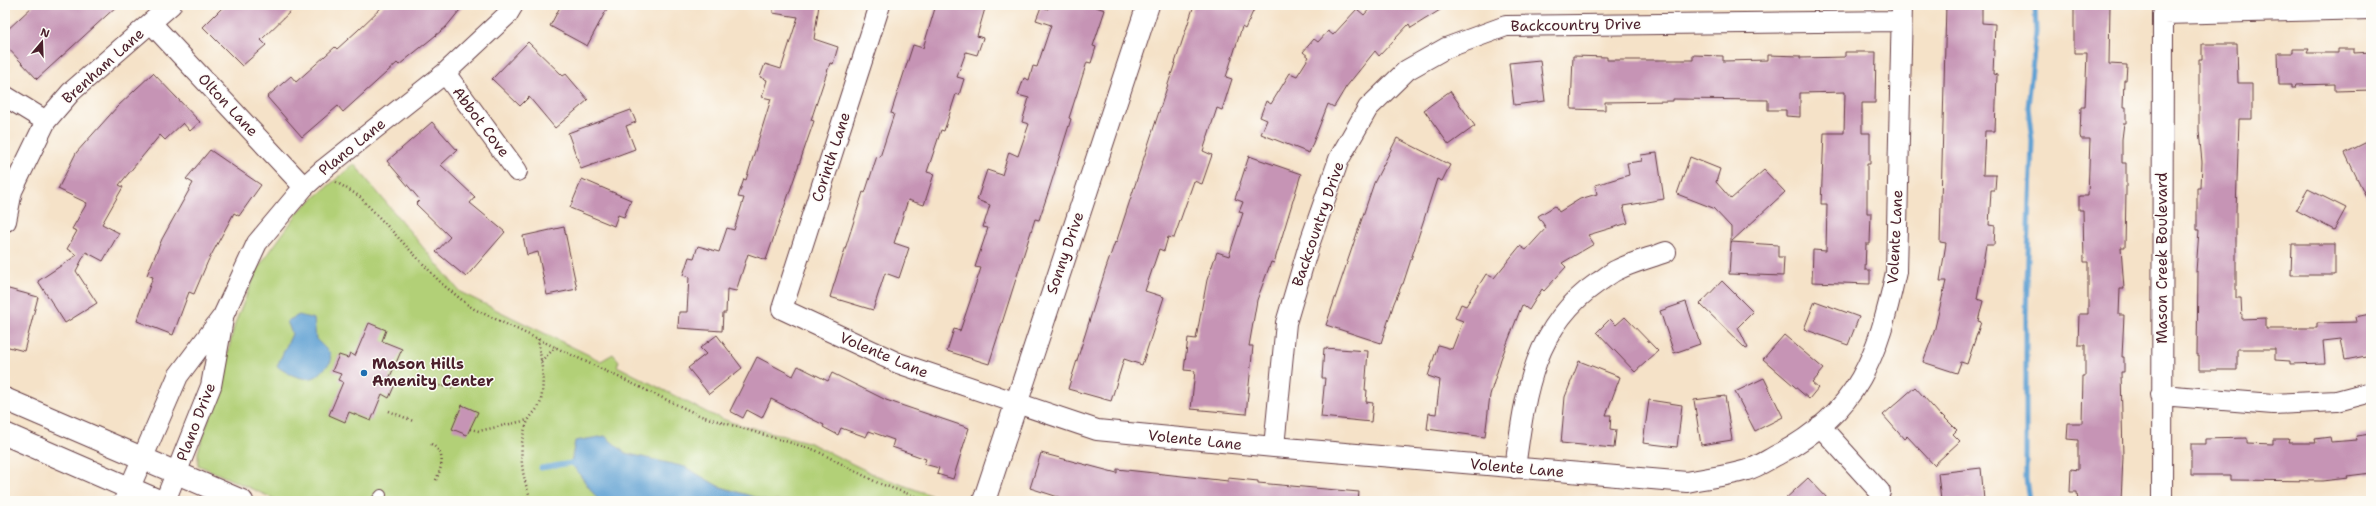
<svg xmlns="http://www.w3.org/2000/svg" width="2376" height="506" font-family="'Shantell Sans',sans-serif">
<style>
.green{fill:#b2d077;stroke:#7e7851}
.water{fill:#60a1d3;stroke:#55607f}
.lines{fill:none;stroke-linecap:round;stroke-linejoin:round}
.stream{stroke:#60a1d3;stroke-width:5}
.building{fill:#c694b5}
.lane-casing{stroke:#643c43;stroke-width:12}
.street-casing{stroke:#643c43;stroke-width:22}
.secondary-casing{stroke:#643c43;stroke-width:24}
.path{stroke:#643c43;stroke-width:2.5;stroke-dasharray:1 3;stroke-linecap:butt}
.lane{stroke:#fff;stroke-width:10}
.street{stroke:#fff;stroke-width:20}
.secondary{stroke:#fff;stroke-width:22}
.poi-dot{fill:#1f6fb2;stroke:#fdfcf7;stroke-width:1.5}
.labels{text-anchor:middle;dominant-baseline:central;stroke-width:3;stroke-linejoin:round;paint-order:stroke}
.street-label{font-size:15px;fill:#4a1f2b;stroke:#fdfcf7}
.poi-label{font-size:15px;font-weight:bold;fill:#4a1f2b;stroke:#fdfcf7;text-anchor:start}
</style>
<rect width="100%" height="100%" fill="#fdfcf7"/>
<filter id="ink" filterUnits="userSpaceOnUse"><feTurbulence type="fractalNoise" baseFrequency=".025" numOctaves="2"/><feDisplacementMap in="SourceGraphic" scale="8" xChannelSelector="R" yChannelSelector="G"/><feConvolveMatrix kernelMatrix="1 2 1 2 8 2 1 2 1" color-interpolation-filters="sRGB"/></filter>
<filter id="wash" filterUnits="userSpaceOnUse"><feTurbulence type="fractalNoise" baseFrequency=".012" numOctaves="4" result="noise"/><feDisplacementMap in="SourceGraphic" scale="16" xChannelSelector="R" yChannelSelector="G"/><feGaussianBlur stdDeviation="0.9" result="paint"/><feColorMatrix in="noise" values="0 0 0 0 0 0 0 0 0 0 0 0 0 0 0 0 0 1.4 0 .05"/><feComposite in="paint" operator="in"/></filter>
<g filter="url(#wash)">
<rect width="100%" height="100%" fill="#f5e2c8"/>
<!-- green -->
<path class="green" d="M354,164L460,292L601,361L613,354L619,361L617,366L710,414L733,423L808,442L875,475L947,501H279L198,465V452L221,381L235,323L258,268L300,210Z"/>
<!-- water -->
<path class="water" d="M299,315L314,319L316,339L330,353L331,362C326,366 320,375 315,377C304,382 285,373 277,366L292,334L287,321Z
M605,436L625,453L685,467L718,486L767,501H599L571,463L575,441Z"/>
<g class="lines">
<!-- stream -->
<path class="stream" d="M541,468L571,463L575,465
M2029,501L2026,479V313L2032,141L2028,107L2036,32L2035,5"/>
</g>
<g id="blocks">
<!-- building -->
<path class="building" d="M34,5H118L37,79L5,45V32Z
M225,5H297L261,40L266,45L242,66L203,27Z
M384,5H464L446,27L399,65L397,63L343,112L338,106L302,137L267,97L291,76L296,82L335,47L337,49L357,31Z
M561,5H609L587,46L550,26Z
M773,5H819L814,39L838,47L833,64L830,63L811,120L814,121L766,260L748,254L736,291L727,289L726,313H723L722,331L678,328L679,312H687L689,277L683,275L689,257L694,258L698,246L719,252L727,228L734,230L744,198L738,197L744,179L746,180L771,99L762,97L767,80L760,77L765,64L781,69L798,17L773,13Z
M936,5H986L977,36L983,38L977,55L966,52L957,77L964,79L959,95L956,94L944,131L941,130L927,172L934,174L924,205L908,200L894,243L909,248L899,278L885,273L873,310L830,297L863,192L865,193L877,156L880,157L894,114L891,113L913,45L923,48Z
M1049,5H1090L1105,10L1093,46L1096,47L1091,63L1087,62L1069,118L1071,119L1049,190L1039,220L1035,219L989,364L947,351L954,329L960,331L981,268L975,267L988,228L983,227L990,205L977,200L987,170L1002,175L1009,152L1018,156L1029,124L1022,122L1029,98L1018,95L1024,78L1029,80L1033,66L1037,67L1051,25L1036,20L1041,7L1048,9Z
M1194,5H1256L1245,29L1242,27L1226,77L1232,79L1222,110L1217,108L1203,151L1212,155L1202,184L1194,181L1174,238L1168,237L1164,251L1159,249L1145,291L1164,297L1142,365L1124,359L1111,401L1068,389L1105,271L1115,242L1116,243Z
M1373,5H1448L1411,28L1409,24L1379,56L1375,51L1346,87L1334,107L1328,104L1309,153L1261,134L1267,120L1260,117L1266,101L1271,104L1290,73L1297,76L1309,57L1303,52L1314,39L1318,42L1328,31L1333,35L1357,9L1364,15Z
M1946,5H1982V23L1995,24L1993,74L1997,75L1995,131H1985L1983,175H1996L1995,190H1991L1989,225L1995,226L1994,245H1986L1977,299L1983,301L1978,321L1981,322L1967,364L1961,362L1957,373L1923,362L1934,332L1946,281H1940L1946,243L1940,242Z
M2074,5H2110L2109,64L2127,65L2126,80H2124L2123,107H2126V123H2124L2122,139V163H2126V191L2125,247H2121L2124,289H2120L2119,315H2124L2122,357H2124V372H2121L2123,457L2121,501H2078L2077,492H2070L2071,469L2078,470V440L2067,439L2068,423H2082L2083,376H2085V345H2078L2079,314H2088V262H2084L2083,210H2079V196H2088L2090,139H2081L2080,136L2081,107H2085L2087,53H2074Z
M528,42L563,76L566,74L588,100L555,128L529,97L520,106L492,79Z
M2202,44H2237L2238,83H2252V119H2239L2236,211V298H2241L2242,319L2266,318V329H2298L2299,328H2317V323L2357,322L2356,317L2371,314V355L2345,360L2341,339L2323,341L2325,363L2290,364V361L2275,360V349H2237V370H2199V355H2197L2198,271L2196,272L2199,230H2197V188H2201L2202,162L2199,131V59H2202Z
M2293,49H2309L2307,53H2338V49H2354V53L2371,52V90L2335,91V84L2296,85L2295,88H2292V85H2279L2278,53H2293Z
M1845,52H1876L1875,103H1862V133H1870V164H1867V213H1871L1870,244H1866L1865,270H1870V284L1812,282L1813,250L1826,251L1827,204H1821L1824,133H1844L1845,92L1800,93V117L1786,116V110H1768V100L1673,99V101L1605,102V110L1571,109L1573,56L1607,57V60H1693V55L1723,56V61L1768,60V55L1800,56V58L1845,57Z
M1540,60L1545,101L1514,105L1509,63Z
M153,73L200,122L190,131L183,123L165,140L160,135L119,185L123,187L102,224L119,233L103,261L86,252L76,271L97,303L65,323L38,281L77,255L67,249L77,231L72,229L87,203L58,189L76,153L117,107Z
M1450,91L1475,126L1449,145L1424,110Z
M631,110L636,122L626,126L635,149L581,169L568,133Z
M432,122L457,150L441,165L475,197L470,203L505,232L466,277L436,252L450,237L416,204L420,200L387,161Z
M1397,138L1450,165L1442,181L1437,179L1403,284H1402L1394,303L1381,343L1326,325L1374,183Z
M2371,140V207L2345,153Z
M210,150L261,185L239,216L234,213L208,261L194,294L189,292L173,335L137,321L153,277L147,275L162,239L193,183L186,179Z
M1657,153L1664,199L1623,206L1628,223L1588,235L1594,244L1562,263L1566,267L1544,291L1542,289L1529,310L1522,305L1501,359L1490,395L1485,437L1427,429L1429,413L1436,414L1440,380L1428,376L1438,345L1452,349L1463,321L1455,318L1461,304L1466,306L1486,274L1494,278L1520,246L1526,250L1546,228L1538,216L1555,206L1559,212L1580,199L1597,194L1595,185L1629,175L1627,163L1642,161L1641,155Z
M1249,156L1301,174L1274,263L1271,262L1257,300L1249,346H1253L1246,414L1191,409L1195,371L1184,370L1188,338L1196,339L1207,280L1217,252L1229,256L1243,213L1239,212L1243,202L1235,199Z
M1690,157L1720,169L1716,182L1731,199L1764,170L1785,192L1731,242V227L1713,208L1677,194Z
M582,179L631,200L624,217L618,215L614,226L570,208Z
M2308,189L2346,208L2334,230L2296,210Z
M564,227L577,289L547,295L538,252L527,255L523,236Z
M1731,242L1778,245V257H1784L1783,276L1729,274Z
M2292,244H2335V275H2291Z
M1722,281L1753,312L1738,327L1748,348L1746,349L1700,304Z
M5,288L38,297L24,351L5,346Z
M1815,301L1859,317L1848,345L1804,329Z
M1686,302L1700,344L1674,353L1660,311Z
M1625,317L1658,351L1635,372L1597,332L1610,319L1616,325Z
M369,323L386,330L382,341L402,349L389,379L396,382L389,398L382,394L371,421L349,412L345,422L329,415L343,382L338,380L341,374L332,371L339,355L348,358L350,353L355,356Z
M717,335L742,368L709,394L688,368L706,354L700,348Z
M1784,335L1824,369L1812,383L1818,388L1809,399L1763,359Z
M1324,348L1368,351L1365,390H1367L1366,402L1373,403L1371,422L1321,417L1325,378H1322Z
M757,357L793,376L798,366L828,381L832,373L886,400L969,428L953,479L937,474L939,468L924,464L926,459L892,447L894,440L869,431L866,437L841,428L838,435L823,427L824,425L771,399L762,418L747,410L743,418L730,411Z
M1579,361L1620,377L1606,415H1611L1610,429L1616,430L1614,448L1561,443L1565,397Z
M1764,378L1783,417L1755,431L1735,392Z
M1915,387L1941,416L1942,415L1957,430L1953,434L1960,441L1934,465L1907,436L1904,439L1883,415Z
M1725,396L1732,440L1701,445L1694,400Z
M1649,400L1682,405L1677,447L1643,443Z
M462,405L478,412L467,435L452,429Z
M2371,434V473L2347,476L2348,478L2322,481L2231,480V475H2191V444H2205V439L2247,438V443L2273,444V439H2289L2288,443H2316L2315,439L2330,437L2331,442L2357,440L2356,436Z
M1041,453L1117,473V469L1228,481V478L1258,481V483L1359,492L1358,501H1071L1030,488Z
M1981,468L1984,500L1941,501L1938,473Z
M1808,478L1830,501H1783Z"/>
</g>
</g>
<g filter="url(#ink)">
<use href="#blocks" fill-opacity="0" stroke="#643c43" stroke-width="1"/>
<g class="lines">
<!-- lane casing -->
<g class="lane-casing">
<path id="lane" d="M376,501L381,495"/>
</g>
<!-- street casing -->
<g class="street-casing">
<path id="street" d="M880,5L782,309L898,363L1097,430L1274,447L1687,482C1706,478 1728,476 1747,470C1758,467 1769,459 1779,454C1859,412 1878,355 1896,272L1902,5
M151,23L304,187
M445,73L517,171
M5,96L46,121
M6,221L12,191L46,121L71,92L171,5
M2161,395L2273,404L2337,401L2371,392
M1820,426L1880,492
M1274,447L1286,323L1309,245L1339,159L1368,108L1407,70L1446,48L1506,26L1901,21
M1515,468C1525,396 1532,328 1597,283C1604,279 1610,273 1617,270C1633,262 1650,258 1666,252
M124,501L178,376L223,316L257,243L304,187L324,169L445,73L507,15L513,5
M165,501L211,386L223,319
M2162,501L2163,14L2371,9"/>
</g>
<!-- secondary casing -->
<g class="secondary-casing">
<path id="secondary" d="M5,399L242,501
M5,434L159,501
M984,501L1148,5"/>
</g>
<!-- path -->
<path class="path" d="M336,182L359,196L442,284L472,308L701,416L815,450L878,483L928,501
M541,361L556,347
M428,382L453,389
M389,411L413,421
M470,429L479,431L528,420
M431,444C447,454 442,467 435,482
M532,501C521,478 517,444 528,421C532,413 540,408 541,400C545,380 541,359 538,339"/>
<!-- lane -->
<use href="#lane" class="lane"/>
<!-- street -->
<use href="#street" class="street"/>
<!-- secondary -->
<use href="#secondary" class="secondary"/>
</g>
</g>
<!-- markers -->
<circle class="poi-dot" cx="364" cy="373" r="4"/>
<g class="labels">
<!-- street labels -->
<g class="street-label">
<text transform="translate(1576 25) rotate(-1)">Backcountry Drive</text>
<text transform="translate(103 66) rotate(-42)">Brenham Lane</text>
<text transform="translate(228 105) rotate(47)">Olton Lane</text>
<text transform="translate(481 122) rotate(53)">Abbot Cove</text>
<text transform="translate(352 147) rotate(-39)">Plano Lane</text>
<text transform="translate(831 157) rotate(-72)">Corinth Lane</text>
<text transform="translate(1318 224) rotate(-71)">Backcountry Drive</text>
<text transform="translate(1895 237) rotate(-87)">Volente Lane</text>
<text transform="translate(1065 253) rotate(-71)">Sonny Drive</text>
<text transform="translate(2162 258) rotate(-90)">Mason Creek Boulevard</text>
<text transform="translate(884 355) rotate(23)">Volente Lane</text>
<text transform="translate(196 422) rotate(-69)">Plano Drive</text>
<text transform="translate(1195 440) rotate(6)">Volente Lane</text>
<text transform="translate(1517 468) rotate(5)">Volente Lane</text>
</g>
<!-- poi labels -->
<g class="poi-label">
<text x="372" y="364">Mason Hills<tspan x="372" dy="17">Amenity Center</tspan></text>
</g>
</g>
<!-- margin -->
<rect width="2376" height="506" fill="none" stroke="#fdfcf7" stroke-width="20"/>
<!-- north arrow -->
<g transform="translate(42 42) rotate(19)" stroke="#fdfcf7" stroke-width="3" paint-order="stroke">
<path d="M0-3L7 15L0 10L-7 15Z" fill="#4a1f2b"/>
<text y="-6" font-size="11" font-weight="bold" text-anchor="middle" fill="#4a1f2b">N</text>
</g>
</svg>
